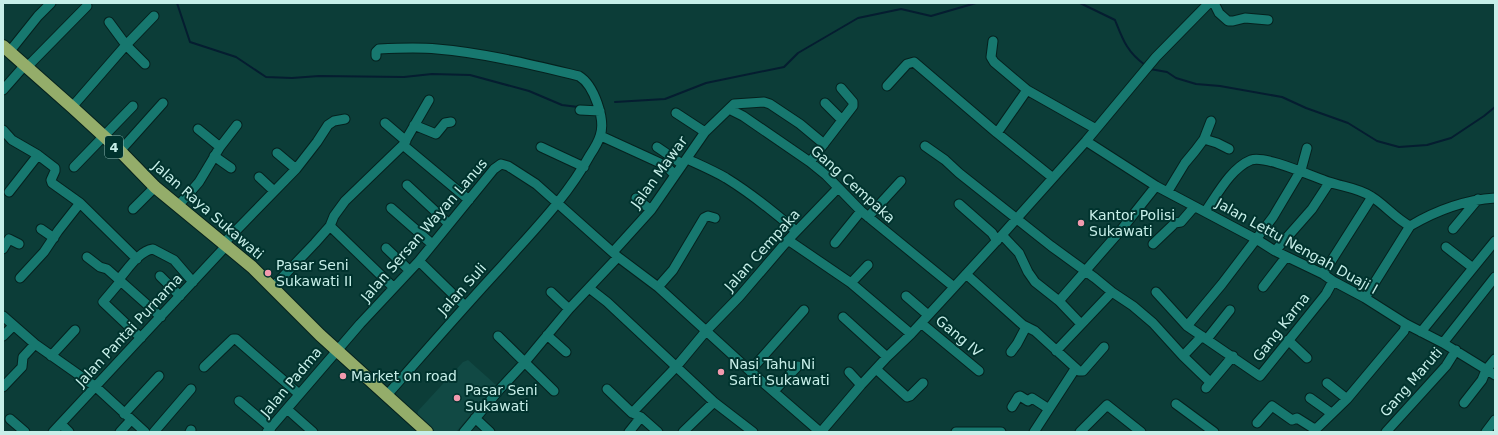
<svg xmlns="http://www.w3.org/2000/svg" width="1498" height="435" font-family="'DejaVu Sans',sans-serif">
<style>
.built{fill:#114944}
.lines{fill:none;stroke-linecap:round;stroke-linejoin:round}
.stream{stroke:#051d30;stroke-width:2}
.minor-casing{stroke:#05211e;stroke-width:11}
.highway-casing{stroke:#05211e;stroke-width:14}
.minor{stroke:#17786f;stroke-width:9}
.highway{stroke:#94ad6a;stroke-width:12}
.poi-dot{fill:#f29aae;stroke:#00332e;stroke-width:1.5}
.labels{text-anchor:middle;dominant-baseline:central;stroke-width:4;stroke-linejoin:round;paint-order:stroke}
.shield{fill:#00332e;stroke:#8bb7b1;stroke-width:1}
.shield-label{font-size:13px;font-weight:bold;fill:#c7efe9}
.street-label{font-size:14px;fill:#c7efe9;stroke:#00332e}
.poi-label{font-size:14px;fill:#c7efe9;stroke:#00332e;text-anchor:start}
</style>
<rect width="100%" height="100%" fill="#0c3d38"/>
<!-- built -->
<path class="built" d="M468,360L496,385L456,432H435L417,417L418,411L463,362Z"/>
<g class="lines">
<!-- stream -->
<path class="stream" d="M177,3L190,42L236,57L266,77L292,78L319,76L404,77L432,74L470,75L529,91L562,105L578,107
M1080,3L1115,20C1123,40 1127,52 1145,65
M1150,69L1167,72L1176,78L1196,84L1220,86L1282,97L1306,108L1348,123L1377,141L1399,147L1427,145L1451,138L1484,116L1495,107
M615,102L665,99L706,83L784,67L798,53L858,18L901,9L931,16L976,3"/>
<!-- minor casing -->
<g class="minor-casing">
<path id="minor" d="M1214,3L1219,13L1228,21H1233L1245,18L1268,20
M109,22L126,45L145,64
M993,41L991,57L994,62L1027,90L1096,129
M10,51L38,16L51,3
M376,56V52L379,49C398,48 418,47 437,49C485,53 533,65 579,76C594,85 606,120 600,136C598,143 594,149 590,155C567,197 534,230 502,266C463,308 425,352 387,395
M27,67L87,6
M887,86L907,64L914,62L997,133L1053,178
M3,90L25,65
M825,103L842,120
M72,107L126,45L154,16
M729,109L743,116L810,162L826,175L861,211L954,287
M580,110L600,111
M676,113L705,132
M385,123L406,141
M414,125L436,134L445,123L451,122
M198,129L220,147
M3,130L12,140L38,155L9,192
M997,133L1027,90
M601,136L660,163L667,167L675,175
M1204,139L1217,143L1229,149
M1086,141L1156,186L1256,239L1275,251L1323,274L1333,281L1365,298L1406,324L1443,343L1495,375
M403,145L469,200
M925,146L945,160L959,173L1051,246L1095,278L1112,292L1133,306L1153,323L1183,356L1210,382
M541,147L584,167
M657,147L682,164
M120,151L163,103
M277,153L296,169
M38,155L55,168V171L51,180L52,183L80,203L137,259
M214,156L231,168
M687,159C700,165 714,171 726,178C752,194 774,212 796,231
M810,162L853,106V102L841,88
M74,167L133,106
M259,177L274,191
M407,185L449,224
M1168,191L1185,163L1195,151L1204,139L1211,121
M636,198L651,210
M959,204L992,233L997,241
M178,206L199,182L220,147L237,125
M391,208L432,244
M133,209L155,187
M1205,212C1217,195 1231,168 1251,160C1266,155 1313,177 1329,182C1343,187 1359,188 1372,197C1385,205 1396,219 1410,226C1437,210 1464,200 1495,198
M868,217L901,181
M330,226L393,287
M41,229L54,238
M1453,229L1478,199
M1002,235L1019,253L1028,272L1035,282L1059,301L1081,324
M788,240L851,283L911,334
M835,243L861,211
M223,244L296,169L317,142L328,125L334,121L345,119
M1153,244L1175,223L1181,222L1194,207
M1446,247L1473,268
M386,248L409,270
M3,249L9,239L19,244
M1275,251L1312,209L1329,183
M613,252L651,210L705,132L734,104L764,102L770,104L800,124L824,144
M87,257L100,267L107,269L161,317
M419,261L465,306
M966,274L1023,325L1035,331L1079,371H1083L1104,347
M1323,274L1372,197
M160,276L180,296
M20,278L44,252L58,231L80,203
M851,283L868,265
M273,287L315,243L330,226L334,216L345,201L403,145L429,100
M658,287L673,270L704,218L708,216L715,218
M1263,287L1286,257
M589,288L607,302L714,402L753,432
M551,292L569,309
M1156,292L1187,326L1260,376L1326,294L1333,281
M906,296L928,315
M1365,298L1410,226
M1059,301L1121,230L1156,186
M3,316L35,344L96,387L145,432
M843,317L887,357
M921,323L979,371
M1187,326L1222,284L1273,217L1301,170L1307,148
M1421,332L1495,241
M547,335L566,352
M3,336L13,326
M498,336L554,391
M141,338L103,302L119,283V279C128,269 139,251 153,249L174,260L193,282
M1207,339L1230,310
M1288,340L1307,358
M1443,343L1495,277
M1056,351L1112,292
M1011,352L1017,344L1026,327
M51,356L75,330
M1183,356L1202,336
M204,367L233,339H236L299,394
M876,369L907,397L910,396L923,383
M750,371L804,310
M849,372L861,385
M1327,383L1347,399
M3,387L22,367L23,357L35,344
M1206,388L1233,356
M607,389L632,413L641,417L658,432
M774,391L798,366
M1310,398L1331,413
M239,401L271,428
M1464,403L1482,380L1486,370L1495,359
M1176,404L1214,432
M1012,407L1018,397L1020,396L1028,401L1032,398L1049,409
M287,409L313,432
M632,413L676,367L706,331L739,297L788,240L838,188
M124,414L159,376
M475,418L490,432
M10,419L25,432
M1257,423L1272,406L1292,420L1297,418L1313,428H1317L1347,399L1404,331L1406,324
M61,424L69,432
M53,432L226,246
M120,432L131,420
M154,432L191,389
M190,432L191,430
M267,432L360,324L419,261L494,169L501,164L508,166L536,184L618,257L658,287L750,371L820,432
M464,432L499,390L525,362L569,309L618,257
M629,432L641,417
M683,432L714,402
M821,432L861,385L887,357L911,334L1002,235L1086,141L1156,57L1209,3
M956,432H1001
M1034,432L1075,369
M1080,432L1107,405L1141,432
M1386,432L1446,366L1456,350
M1486,432L1495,420"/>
</g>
<!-- highway casing -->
<g class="highway-casing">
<path id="highway" d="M3,46L72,107L120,151L155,187L252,267L320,335L427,432"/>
</g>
<!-- minor -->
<use href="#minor" class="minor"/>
<!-- highway -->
<use href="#highway" class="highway"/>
</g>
<!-- markers -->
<g class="poi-dot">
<circle cx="1081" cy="223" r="4"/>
<circle cx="268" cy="273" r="4"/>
<circle cx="721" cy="372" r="4"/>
<circle cx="343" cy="376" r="4"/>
<circle cx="457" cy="398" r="4"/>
</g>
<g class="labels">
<!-- shield labels -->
<rect class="shield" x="105" y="136" width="18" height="22" rx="3"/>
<g class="shield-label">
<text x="114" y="147">4</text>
</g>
<!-- street labels -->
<g class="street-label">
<text transform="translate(659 172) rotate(-54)">Jalan Mawar</text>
<text transform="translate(853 184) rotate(42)">Gang Cempaka</text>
<text transform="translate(208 210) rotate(41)">Jalan Raya Sukawati</text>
<text transform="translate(424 230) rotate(-49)">Jalan Sersan Wayan Lanus</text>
<text transform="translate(1297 246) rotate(29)">Jalan Lettu Nengah Duaji I</text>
<text transform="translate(762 250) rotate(-48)">Jalan Cempaka</text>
<text transform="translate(462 289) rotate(-48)">Jalan Suli</text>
<text transform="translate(1281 327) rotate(-52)">Gang Karna</text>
<text transform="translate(129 330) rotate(-47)">Jalan Pantai Purnama</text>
<text transform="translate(959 336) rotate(40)">Gang IV</text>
<text transform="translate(291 382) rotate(-50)">Jalan Padma</text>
<text transform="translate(1411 382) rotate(-49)">Gang Maruti</text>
</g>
<!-- poi labels -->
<g class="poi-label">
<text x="1089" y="215">Kantor Polisi<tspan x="1089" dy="16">Sukawati</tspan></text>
<text x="276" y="265">Pasar Seni<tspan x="276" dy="16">Sukawati II</tspan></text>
<text x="729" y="364">Nasi Tahu Ni<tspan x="729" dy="16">Sarti Sukawati</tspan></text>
<text x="351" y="376">Market on road</text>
<text x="465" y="390">Pasar Seni<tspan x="465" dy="16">Sukawati</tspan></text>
</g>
</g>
<!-- border -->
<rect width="1498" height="435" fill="none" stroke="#c7efe9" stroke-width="8"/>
</svg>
